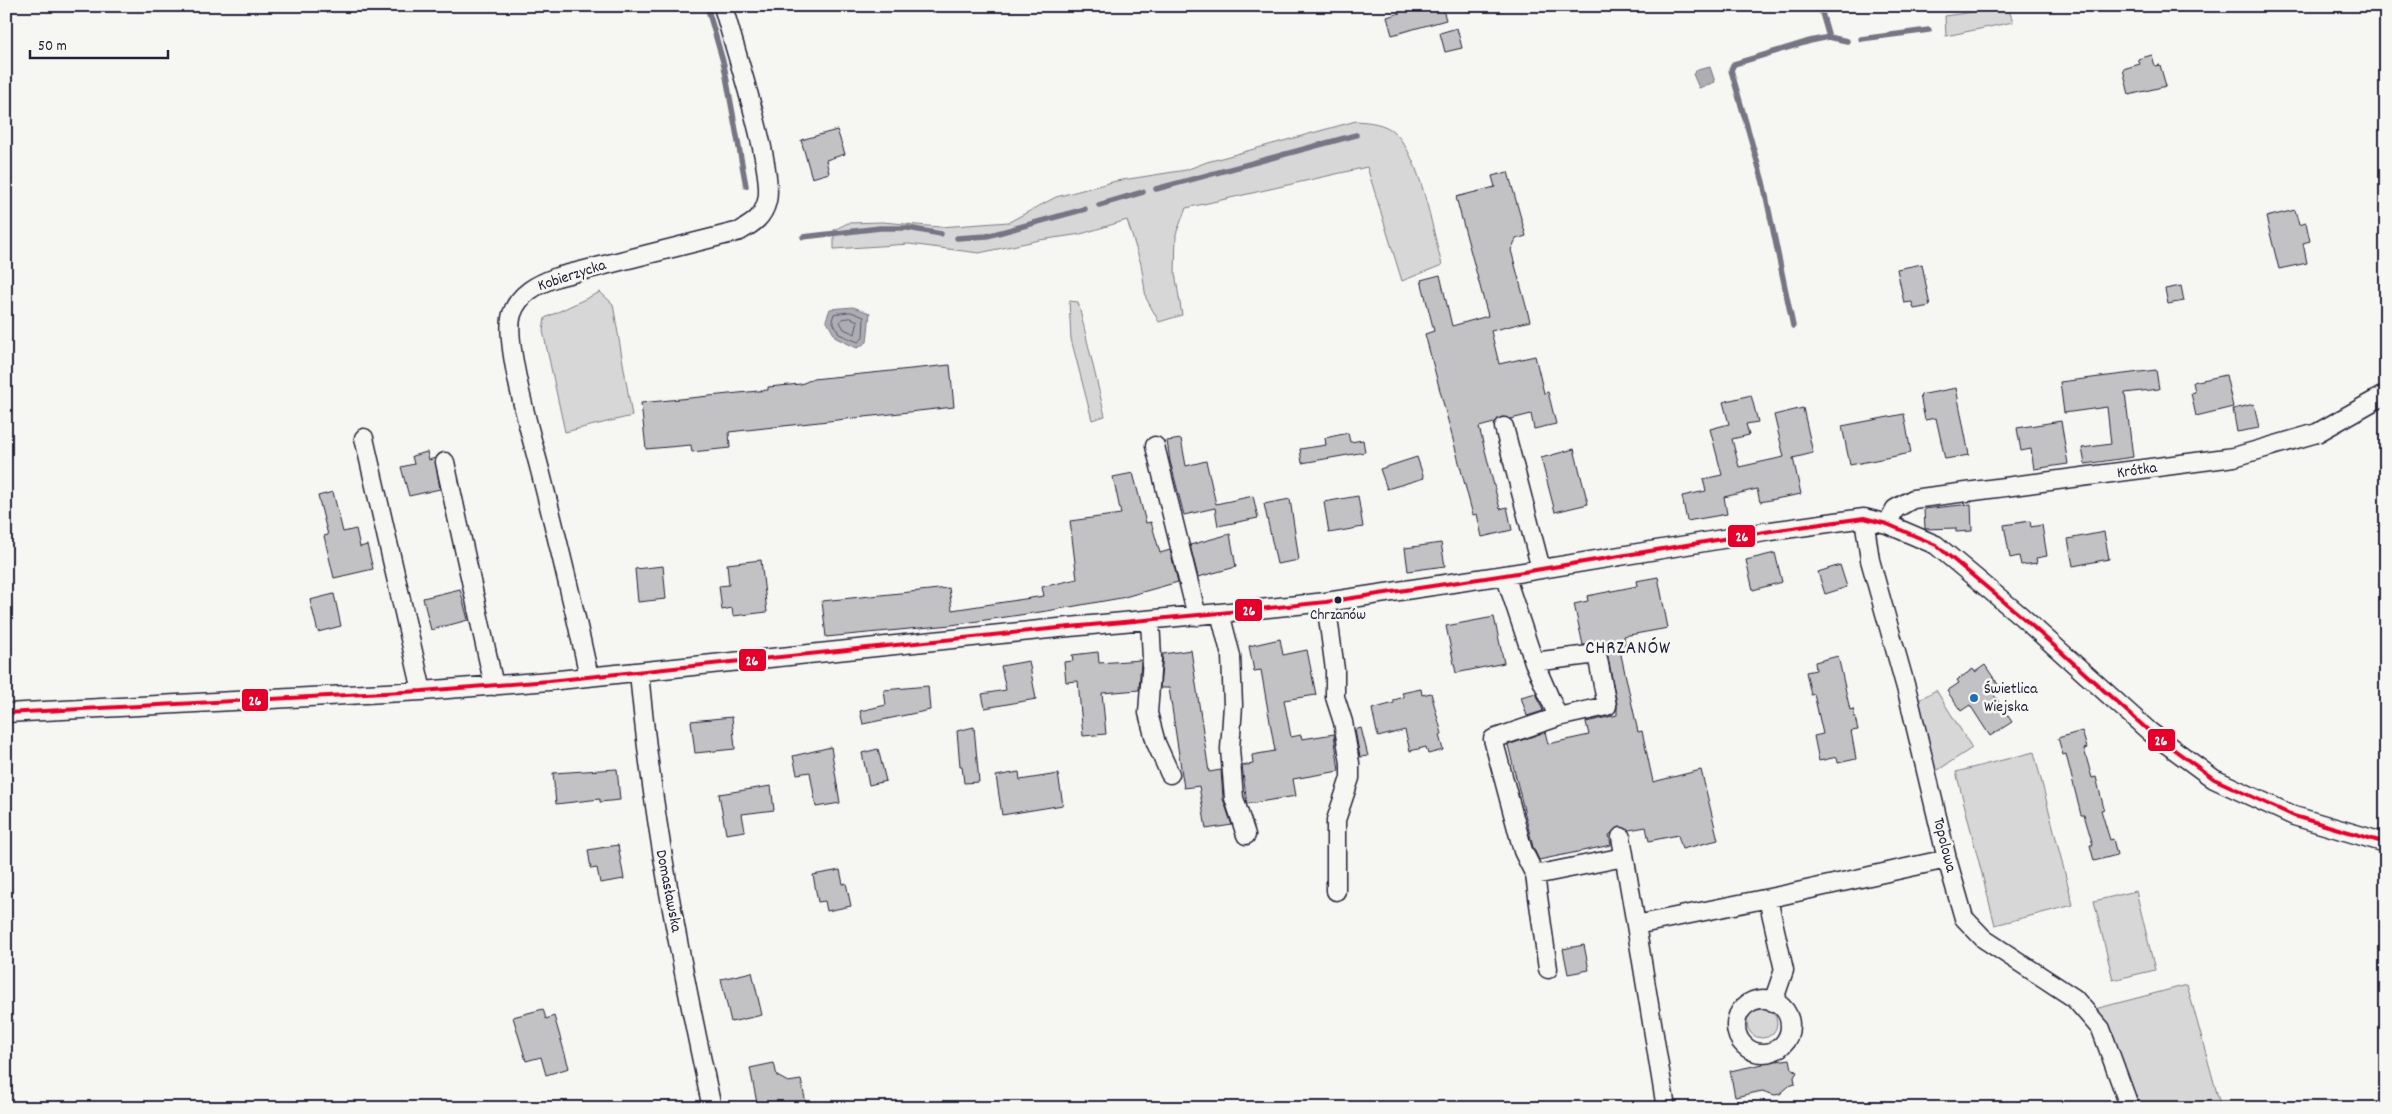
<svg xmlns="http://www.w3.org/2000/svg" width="2392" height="1114" font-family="Dekko,sans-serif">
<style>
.green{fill:#d7d7d7;stroke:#7c7c89}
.water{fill:#adadb3;stroke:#757583}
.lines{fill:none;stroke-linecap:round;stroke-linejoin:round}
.shore{stroke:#5a5a6b;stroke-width:1}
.stream{stroke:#757583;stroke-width:5.5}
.building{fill:#c2c2c4;stroke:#22223b}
.minor-casing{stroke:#22223b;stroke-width:21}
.minor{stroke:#f6f6f2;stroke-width:18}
.bus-1-casing{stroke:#f6f6f2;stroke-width:8}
.bus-1{stroke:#e4002b;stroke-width:4}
.bus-dot{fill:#22223b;stroke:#f6f6f2;stroke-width:2}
.poi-dot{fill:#1f6fb2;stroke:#f6f6f2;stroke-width:2}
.labels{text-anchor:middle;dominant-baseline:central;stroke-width:5;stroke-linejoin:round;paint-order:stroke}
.bus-label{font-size:15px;fill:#22223b;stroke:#f6f6f2}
.street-label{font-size:16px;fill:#22223b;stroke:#f6f6f2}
.poi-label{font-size:16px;fill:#22223b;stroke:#f6f6f2;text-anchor:start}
.quarter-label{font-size:19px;letter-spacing:1px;fill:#22223b;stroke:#f6f6f2}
.line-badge{stroke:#f6f6f2;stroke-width:2}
.badge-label{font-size:14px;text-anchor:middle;font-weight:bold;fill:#fff}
</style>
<rect width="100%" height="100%" fill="#f6f6f2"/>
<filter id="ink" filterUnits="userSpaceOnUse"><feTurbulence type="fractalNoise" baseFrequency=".02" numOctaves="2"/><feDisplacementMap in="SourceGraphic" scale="10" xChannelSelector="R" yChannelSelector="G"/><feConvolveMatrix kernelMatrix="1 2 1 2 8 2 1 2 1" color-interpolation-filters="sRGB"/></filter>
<g filter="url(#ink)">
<!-- green -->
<path class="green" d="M2008,7L2013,22L1946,36L1945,16Z
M1356,121C1369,122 1385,123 1395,133C1421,158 1432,229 1442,265L1402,281L1367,167L1186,208L1176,234L1175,273L1182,315L1159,322L1146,298L1141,264L1127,220L1081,234L1040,240L979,253L909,244L834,249V230L848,223L882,222L940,227L1009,222L1056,197L1116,181L1186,170L1207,162Z
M600,292L613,304L632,416L565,432L543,331L545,318Z
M1069,301L1078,302L1105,416L1092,420L1071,339Z
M1936,690L1972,748L1935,772L1917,701Z
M2034,752L2073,905L1995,925L1956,772Z
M2136,891L2155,970L2113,980L2094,901Z
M2187,985L2221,1108H2137L2095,1009Z
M1747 1023a15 15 0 1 1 30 0a15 15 0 1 1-30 0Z"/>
<!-- water -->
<path class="water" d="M1710,67L1715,82L1699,88L1693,74L1697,70Z
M853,307L870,313L867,342L857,348L836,338L826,320L830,309Z"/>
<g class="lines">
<!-- shore -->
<path class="shore" d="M851,312L864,317L863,338L858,342L839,334L832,320L834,314Z
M851,318L858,321L855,334L844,329L840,322L842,319Z"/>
<!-- stream -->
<path class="stream" d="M707,6L724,65L746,186
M1820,6L1829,37
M1861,39L1929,30
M1156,189L1356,135
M1099,205L1143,192
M803,237L880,228H908L941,234
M957,238L987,236L1085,209
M1793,326L1763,182L1731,70L1734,64L1810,41L1829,37L1847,41"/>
</g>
<!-- building -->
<path class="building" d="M1398,6H1442L1446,20L1392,35L1387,17L1400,13Z
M1457,28L1462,48L1445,52L1440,33Z
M2152,55L2155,66L2160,65L2166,86L2129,95L2123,69L2140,64L2138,59Z
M837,130L845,154L826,160L829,173L812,178L801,140Z
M1508,172L1526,236L1516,239L1511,250L1530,321L1491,331L1499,364L1535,356L1544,393L1548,392L1556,424L1534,429L1531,414L1511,419L1502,417L1494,423L1479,427L1500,509L1507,507L1512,530L1482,537L1477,514L1473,515L1425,334L1434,331L1421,280L1440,275L1452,326L1488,316L1456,197L1495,187L1492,176Z
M2295,210L2299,225L2306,223L2310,241L2303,243L2307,263L2279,269L2266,217Z
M1922,264L1930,306L1914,309L1912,302L1904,303L1897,269Z
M2181,286L2184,301L2168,304L2165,289Z
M950,365L954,407L729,432L730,448L692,452L691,445L646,449L641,403L768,390V387L801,384L813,379Z
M2156,370L2159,389L2125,393L2133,457L2085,464L2082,448L2111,444L2107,407L2064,413L2060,382Z
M2226,375L2233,407L2196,416L2191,393L2195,392L2193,382Z
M1956,388L1969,455L1945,459L1936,418L1925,420L1920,395Z
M1751,395L1758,422L1746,424L1749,435L1732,439L1739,467L1784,457L1774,415L1803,408L1813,453L1793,458L1801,494L1760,502L1757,489L1724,497L1727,514L1687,521L1682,496L1706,491L1703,479L1722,475L1710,429L1729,424L1723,402Z
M2254,404L2259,428L2237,432L2233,409Z
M1904,414L1911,453L1850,465L1842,426Z
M2061,421L2068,464L2034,469L2031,449L2021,451L2017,428Z
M1348,433L1350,442L1363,440L1365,452L1302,463L1300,449L1326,445L1325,438Z
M1181,439L1186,466L1206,461L1216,504L1253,496L1258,518L1218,526L1215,508L1184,515L1170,461L1167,441Z
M1574,449L1588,504L1555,512L1541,458Z
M427,452L429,460L435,458L440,489L409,496L401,467L414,464L412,456Z
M1417,457L1424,478L1387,489L1380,469Z
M1133,473L1146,523L1151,522L1160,553L1170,550L1178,582L1121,598L1047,611L951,625L826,637L822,601L949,588L952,610L1044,596L1042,587L1077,579L1070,521L1121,514L1113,477Z
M333,492L343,532L356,529L360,547L367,545L373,569L334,578L324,536L328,535L318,496Z
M1358,496L1363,527L1329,533L1324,502Z
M1290,499L1299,560L1277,564L1264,504Z
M1971,504L1972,531L1956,532V528L1925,529L1924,509Z
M2030,521L2031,527L2042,525L2047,556L2036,558L2037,563L2021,565L2019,556L2010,558L2004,525Z
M2104,532L2109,559L2073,566L2068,539Z
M1230,534L1236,567L1198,577L1190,545Z
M1441,543L1445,566L1408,571L1405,548Z
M1775,553L1782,582L1753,590L1746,560Z
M761,560L767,612L733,616L732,608L722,610L719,586L729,585L727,564Z
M1840,565L1847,587L1825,594L1818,572Z
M663,566L666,599L638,602L635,569Z
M1658,577L1668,628L1624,636L1625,644L1619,646L1638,732L1642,731L1653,782L1701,770L1718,840L1682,849L1678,835L1649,841L1646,827L1629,830L1620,827L1609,835L1611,845L1539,860L1533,847L1508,745L1545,732L1548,744L1589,735L1586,722L1617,715V704L1607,652L1600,644L1583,645L1574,604L1588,601L1587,596L1637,586L1636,581Z
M460,589L468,620L431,630L423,598Z
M334,594L341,626L318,632L310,600Z
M1494,617L1504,663L1456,673L1446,626Z
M1280,639L1283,655L1307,650L1316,695L1284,700L1291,737L1301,735L1302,739L1334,734L1339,771L1293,779L1296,796L1247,804L1242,766L1253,764L1252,755L1275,751L1261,670L1254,671L1249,646Z
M1191,650L1209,772L1221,770L1223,799L1232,825L1206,829L1199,786L1184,788L1169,688H1160L1163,654Z
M1098,652L1099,663L1141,660L1139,690L1102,693L1106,734L1083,736L1078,681L1066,682L1064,662L1073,661L1072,655Z
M1838,656L1850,710L1853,709L1858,730L1851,731L1856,759L1838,763L1837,757L1819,761L1814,736L1823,734L1814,694L1811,695L1806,672L1816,670L1815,662Z
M1029,661L1036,699L985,708L982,694L1006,690L1001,666Z
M1985,665L1999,686L1992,692L2012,722L1990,736L1970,705L1961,711L1947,691L1959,683L1957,680L1973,669L1975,672Z
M928,686L930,710L863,724L860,711L886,705L884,690Z
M1421,689L1422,695L1431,693L1442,734L1439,735L1443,750L1428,754L1426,747L1410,751L1405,730L1378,737L1372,709L1394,703V700L1404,697L1402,693Z
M1536,693L1543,711L1527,716L1521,697Z
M732,717L735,749L695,753L691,721Z
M974,727L979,782L964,783L962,766H960L957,731Z
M1361,728L1368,756L1360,757L1355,730Z
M2082,731L2087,748L2084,749L2092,778L2096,777L2104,809L2101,810L2110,840L2113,839L2117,855L2094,861L2090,845H2093L2084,815H2081L2066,754L2063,755L2058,738Z
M831,747L840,803L816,807L810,772L797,774L793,756Z
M878,749L886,781L869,785L862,753Z
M617,769L620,800L600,802V799L556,804L553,773Z
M1019,772L1020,780L1058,774L1063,805L1002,815L996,776Z
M771,786L774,810L742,814L745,831L726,834L719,794Z
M618,845L624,879L600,883L597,868L591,869L588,850Z
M840,870L843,884L846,883L851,906L827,911L825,901L818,902L813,875Z
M1584,945L1589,970L1568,974L1563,949Z
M752,972L762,1015L731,1022L721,979Z
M543,1009L546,1019L554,1016L569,1068L546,1075L541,1057L526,1061L513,1017Z
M1777,1059V1061L1790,1059L1792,1069L1797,1072L1794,1077L1795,1084L1789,1086L1780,1094L1775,1095L1762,1091L1735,1097L1730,1071L1763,1064L1762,1062Z
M774,1063L777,1076L788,1082L801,1080L807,1108H758L750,1068Z"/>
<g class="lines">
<!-- minor casing -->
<g class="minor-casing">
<path id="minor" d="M1504,427L1541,569
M364,438L422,691
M1155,446L1197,616
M445,462L494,686
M1864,518L1870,560L1908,695L1947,859L1964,918L1984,939L2074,998L2101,1029L2130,1108
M1887,524L1895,509L1913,499L2234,457L2317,433L2386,394
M1505,575L1534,662L1558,717L1607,706L1597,654L1534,662
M1326,602L1335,670V697L1343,722L1350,763V778L1336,820V891
M1220,613L1231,656L1233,705L1230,749L1234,798L1246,835
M1150,620L1152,658L1148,713L1156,743L1170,774
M639,672C652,819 681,964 712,1108
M589,677C575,609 558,542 541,474C533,442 503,342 512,314C519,293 538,284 557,277L740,231C754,223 763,217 767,201C775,169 733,44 723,6
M6,713L422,691L549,681L1059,628L1220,613L1326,602L1505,575L1771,531L1864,518L1887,524L1936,545L2021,616L2150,732L2214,779L2294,816L2386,843
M1621,837L1636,925
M1535,875L1523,851L1493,739L1558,717
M1768,899L1784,970L1773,1002
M1548,969L1535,875L1624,857
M1736 1026a27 27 0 1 1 54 0a27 27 0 1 1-54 0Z
M1666,1108L1636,925L1779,896L1947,859"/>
</g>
<!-- minor -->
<use href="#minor" class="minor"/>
<!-- bus-1 casing -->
<g class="bus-1-casing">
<path id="bus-1" d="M6,713L422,691L549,681L1059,628L1220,613L1326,602L1505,575L1771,531L1864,518L1887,524L1936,545L2021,616L2150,732L2214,779L2294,816L2386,843"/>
</g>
<!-- bus-1 -->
<use href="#bus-1" class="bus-1"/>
</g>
</g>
<!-- markers -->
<circle class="bus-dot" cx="1338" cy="600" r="4.5"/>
<circle class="poi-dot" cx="1974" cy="698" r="5"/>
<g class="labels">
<!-- bus labels -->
<g class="bus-label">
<text x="1338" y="616">Chrzanów</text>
</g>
<!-- street labels -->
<g class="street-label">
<text transform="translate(572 276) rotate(-18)">Kobierzycka</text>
<text transform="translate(2137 471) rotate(-8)">Krótka</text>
<text transform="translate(1944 845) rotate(76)">Topolowa</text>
<text transform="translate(668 891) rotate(79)">Domasławska</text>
</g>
<!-- poi labels -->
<g class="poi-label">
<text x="1984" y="689">Świetlica<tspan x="1984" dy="18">Wiejska</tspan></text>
</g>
<!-- quarter labels -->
<g class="quarter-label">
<text x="1628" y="649">CHRZANÓW</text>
</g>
</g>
<g class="line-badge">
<rect x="1727" y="524" width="29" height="24" rx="5" fill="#e4002b"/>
<rect x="1234" y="598" width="29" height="24" rx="5" fill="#e4002b"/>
<rect x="738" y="648" width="29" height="24" rx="5" fill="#e4002b"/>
<rect x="241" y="688" width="28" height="24" rx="5" fill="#e4002b"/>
<rect x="2147" y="728" width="29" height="24" rx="5" fill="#e4002b"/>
</g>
<g class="badge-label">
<text x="1742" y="541">26</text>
<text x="1249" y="615">26</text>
<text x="752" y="665">26</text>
<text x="255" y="705">26</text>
<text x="2161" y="745">26</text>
</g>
<!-- margin -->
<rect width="2392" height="1114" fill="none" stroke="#f6f6f2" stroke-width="25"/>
<rect x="12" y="12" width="2367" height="1089" fill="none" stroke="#22223b" stroke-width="2" filter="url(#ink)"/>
<!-- scale -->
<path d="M30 50v8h138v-8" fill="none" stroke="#22223b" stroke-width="2.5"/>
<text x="38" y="50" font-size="15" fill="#22223b" stroke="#f6f6f2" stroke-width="4" paint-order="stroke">50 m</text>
</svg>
